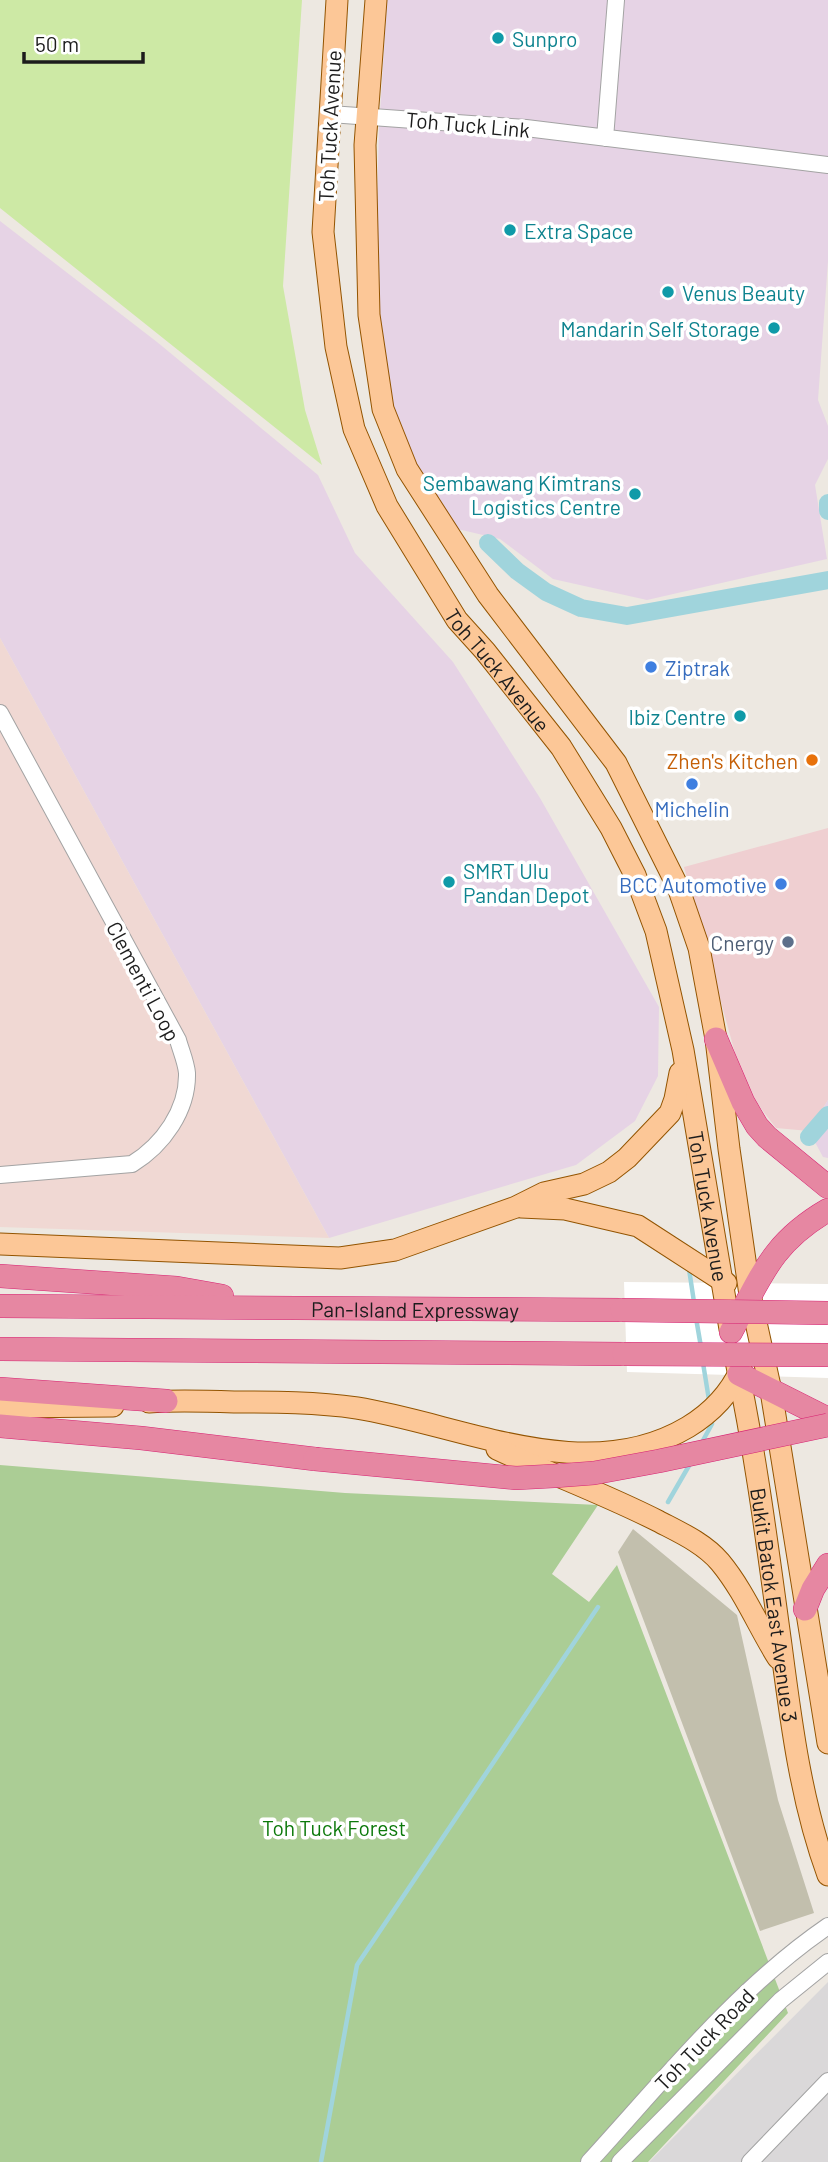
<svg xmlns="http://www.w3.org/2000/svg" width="828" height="2162" font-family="Barlow,sans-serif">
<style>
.residential{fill:#dad8d9}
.commercial{fill:#efcfd1}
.industrial{fill:#e6d3e5}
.military{fill:#f0d8d3}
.construction{fill:#c2bfad}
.grass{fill:#cde9a5}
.forest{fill:#abcd95}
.pier{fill:#fff}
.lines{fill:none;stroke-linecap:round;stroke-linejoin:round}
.stream{stroke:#a0d4dc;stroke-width:4.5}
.canal{stroke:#a0d4dc;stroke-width:18}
.minor-casing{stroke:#a3a3a3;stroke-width:18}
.major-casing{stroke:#935400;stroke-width:23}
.highway-casing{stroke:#d72272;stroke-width:24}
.minor{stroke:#fff;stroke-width:16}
.major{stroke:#fcc797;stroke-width:21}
.highway{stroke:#e687a2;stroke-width:23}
.highway-bridge-casing{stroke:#d72272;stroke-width:24;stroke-linecap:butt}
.highway-bridge{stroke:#e687a2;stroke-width:23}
.culture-dot{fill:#0f9aa8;stroke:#fff;stroke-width:2.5}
.shop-dot{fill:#3f7fe0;stroke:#fff;stroke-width:2.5}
.food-dot{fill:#e8710a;stroke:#fff;stroke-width:2.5}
.service-dot{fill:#5c6f8a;stroke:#fff;stroke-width:2.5}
.labels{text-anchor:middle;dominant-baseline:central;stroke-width:7;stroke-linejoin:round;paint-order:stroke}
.culture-label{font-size:21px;fill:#0d838f;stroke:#fff;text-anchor:start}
.street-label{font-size:21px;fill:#1c1c1c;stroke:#fff}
.shop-label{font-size:21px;fill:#366cbe;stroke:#fff;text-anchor:start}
.food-label{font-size:21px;fill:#c56008;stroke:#fff;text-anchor:end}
.service-label{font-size:21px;fill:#4e5e75;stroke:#fff;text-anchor:end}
.park-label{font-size:21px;fill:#0c790b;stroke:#fff}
</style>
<rect width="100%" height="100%" fill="#ede8e1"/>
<!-- residential -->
<path class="residential" d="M828,1982V2162H649Z"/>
<!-- commercial -->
<path class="commercial" d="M828,828V1100L809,1131L776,1128L744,1086L684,867Z"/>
<!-- industrial -->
<path class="industrial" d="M387,0H828V261L818,400L828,426V459L815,485L827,559L647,600L553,579L500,539L449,527L387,408L374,323L379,129Z
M0,221L157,342L318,475L355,553L453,662L540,798L659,1007L658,1076L635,1121L576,1165L329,1238L0,638Z
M828,1100V1158L823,1157L809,1131Z"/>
<!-- military -->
<path class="military" d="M0,638L329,1238L0,1227Z"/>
<!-- construction -->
<path class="construction" d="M633,1529L737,1615L778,1800L814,1913L760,1931L618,1552Z"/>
<!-- grass -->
<path class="grass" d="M0,0H302L283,286L305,410L322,465L0,208Z"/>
<!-- forest -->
<path class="forest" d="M0,1465L345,1493L598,1505L552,1574L589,1602L617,1565L788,2013L648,2162H0Z"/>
<!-- pier -->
<path class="pier" d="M624,1282L828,1284V1378L627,1372Z"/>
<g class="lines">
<!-- stream -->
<path class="stream" d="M689,1269L694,1302
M696,1318L701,1347
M703,1363L709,1400
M701,1444L712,1424
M668,1502L690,1464
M321,2162L357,1965L598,1607"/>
<!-- canal -->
<path class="canal" d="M828,503V511
M488,543L517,571L546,592L581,608L627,616L828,580
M809,1137L828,1115"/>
<!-- minor casing -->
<g class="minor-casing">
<path id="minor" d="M330,114L526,128L828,165
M605,138L616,0
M0,713L178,1040C181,1051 186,1062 187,1073C188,1110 163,1145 132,1164L0,1175
M589,2162C664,2080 736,1989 828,1926
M620,2162L781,2000L828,1962
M750,2162L828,2081"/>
</g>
<!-- major casing -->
<g class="major-casing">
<g id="major">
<path id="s1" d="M337,0L323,232L336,347L354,429L387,506L457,620L485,651L561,747L611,828L635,875L656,931L683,1050L730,1329"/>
<path d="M376,0L365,145L369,315L383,409L407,469L488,595L616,763L678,887L699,948L716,1039L729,1149L750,1295L771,1391L828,1743"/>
<path d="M521,1207L565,1209L638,1226L726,1283"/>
<path d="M0,1244L340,1258L395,1250L516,1207L544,1193L584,1184L609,1172L627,1158L670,1113L675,1099L680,1073"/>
<path id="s2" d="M736,1361C756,1455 768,1550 781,1645C791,1722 801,1802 828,1875"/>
<path d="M149,1402C177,1400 206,1401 234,1402C275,1402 316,1402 357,1408C463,1425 586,1488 688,1427C711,1413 730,1393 741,1369"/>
<path d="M0,1407L113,1406"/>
<path d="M497,1449C550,1474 605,1494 658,1521C679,1532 704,1543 720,1562C744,1591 758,1626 778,1658"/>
</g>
</g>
<!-- highway casing -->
<g class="highway-casing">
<g id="highway">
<path d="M716,1039L743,1102L757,1126L767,1137L828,1187"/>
<path d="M0,1276L177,1288L222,1296"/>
<path id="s3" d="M0,1306L622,1310"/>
<path d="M731,1332C761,1277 771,1243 828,1210"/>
<path d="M0,1349L624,1354"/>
<path d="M739,1374L828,1419"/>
<path d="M0,1389L166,1401"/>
<path d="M0,1426L141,1438L315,1459"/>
<path d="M805,1609L813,1589L828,1565"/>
</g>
</g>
<!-- minor -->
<use href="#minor" class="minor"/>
<!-- major -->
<use href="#major" class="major"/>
<!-- highway -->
<use href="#highway" class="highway"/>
<!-- highway-bridge casing -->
<g class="highway-bridge-casing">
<path id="highway-bridge" d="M622,1310L828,1313
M624,1354L828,1355
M315,1459L516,1478L554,1476L594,1473L659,1461L828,1425"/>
</g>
<!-- highway-bridge -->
<use href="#highway-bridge" class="highway-bridge"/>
</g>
<!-- markers -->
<g class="culture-dot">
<circle cx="498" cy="38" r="7"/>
<circle cx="510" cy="230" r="7"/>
<circle cx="668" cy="292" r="7"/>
<circle cx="774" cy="328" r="7"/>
<circle cx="635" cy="494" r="7"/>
<circle cx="740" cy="716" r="7"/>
<circle cx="449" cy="882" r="7"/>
</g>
<g class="shop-dot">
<circle cx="651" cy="667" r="7"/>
<circle cx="692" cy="784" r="7"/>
<circle cx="781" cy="884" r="7"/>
</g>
<circle class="food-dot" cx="812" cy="760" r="7"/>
<circle class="service-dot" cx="788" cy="942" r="7"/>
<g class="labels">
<!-- culture labels -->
<g class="culture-label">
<text x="512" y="38">Sunpro</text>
<text x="524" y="230">Extra Space</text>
<text x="682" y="292">Venus Beauty</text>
<text x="760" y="328" text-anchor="end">Mandarin Self Storage</text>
<text x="621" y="482" text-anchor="end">Sembawang Kimtrans<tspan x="621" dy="24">Logistics Centre</tspan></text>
<text x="726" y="716" text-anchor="end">Ibiz Centre</text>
<text x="463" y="870">SMRT Ulu<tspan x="463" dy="24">Pandan Depot</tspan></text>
</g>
<!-- street labels -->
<g class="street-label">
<text transform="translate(468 124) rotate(5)">Toh Tuck Link</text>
<text transform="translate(329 126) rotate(-87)">Toh Tuck Avenue</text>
<text stroke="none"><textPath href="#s1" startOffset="714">Toh Tuck Avenue</textPath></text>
<text transform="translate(144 981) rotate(62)">Clementi Loop</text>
<text stroke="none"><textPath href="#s1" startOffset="1302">Toh Tuck Avenue</textPath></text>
<text stroke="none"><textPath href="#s3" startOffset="415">Pan-Island Expressway</textPath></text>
<text stroke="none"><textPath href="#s2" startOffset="247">Bukit Batok East Avenue 3</textPath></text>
<text transform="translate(704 2039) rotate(-46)">Toh Tuck Road</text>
</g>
<!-- shop labels -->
<g class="shop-label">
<text x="665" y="667">Ziptrak</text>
<text x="692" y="808" text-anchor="middle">Michelin</text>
<text x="767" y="884" text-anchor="end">BCC Automotive</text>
</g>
<!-- food labels -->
<g class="food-label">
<text x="798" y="760">Zhen's Kitchen</text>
</g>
<!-- service labels -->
<g class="service-label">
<text x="774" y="942">Cnergy</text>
</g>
<!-- park labels -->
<g class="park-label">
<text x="334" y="1827">Toh Tuck Forest</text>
</g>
</g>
<!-- scale -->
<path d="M24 52v10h119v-10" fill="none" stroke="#1c1c1c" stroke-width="3.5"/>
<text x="35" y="52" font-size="21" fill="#1c1c1c" stroke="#ffffff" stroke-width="5" paint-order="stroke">50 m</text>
</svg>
